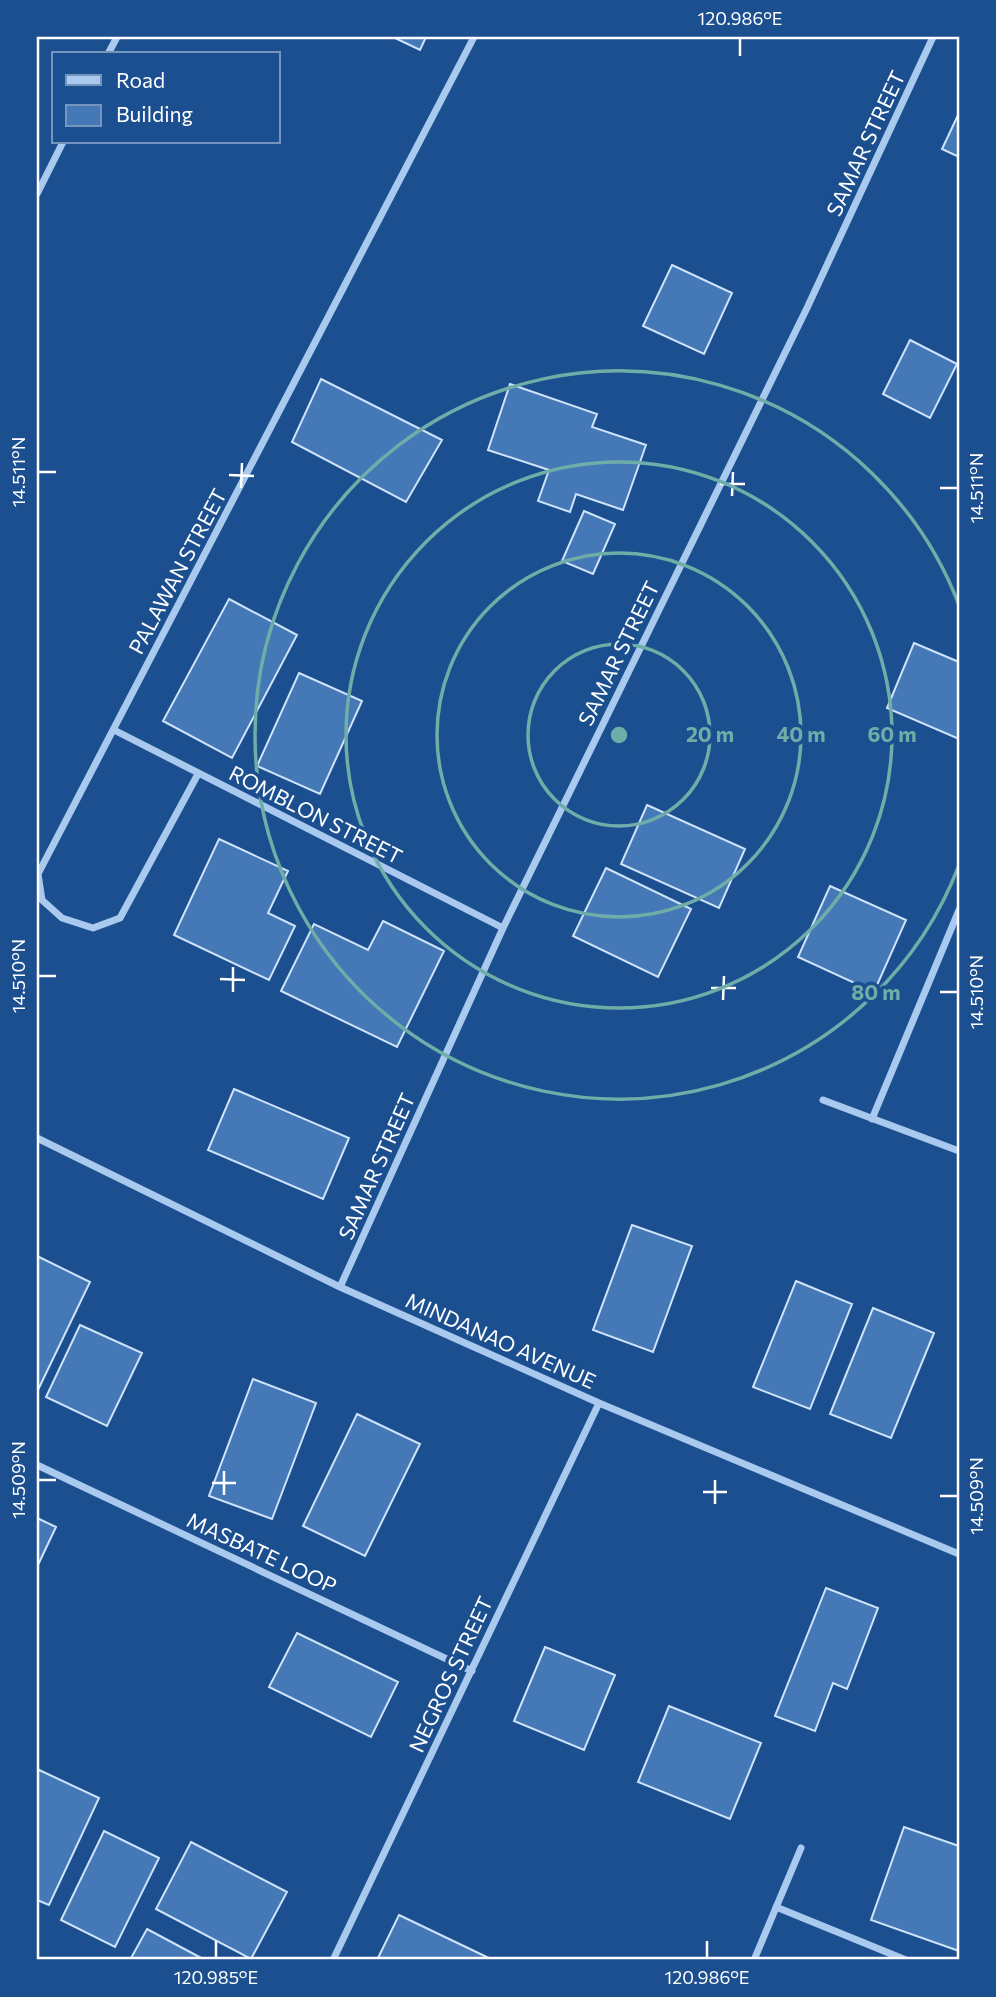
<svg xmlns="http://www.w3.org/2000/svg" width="996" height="1997" font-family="Commissioner,sans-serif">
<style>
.building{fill:#4478b7;stroke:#cfe3fa;stroke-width:2}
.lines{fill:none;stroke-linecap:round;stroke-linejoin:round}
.minor{stroke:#a9c9ee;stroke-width:7}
.ticks{fill:none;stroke:#fff;stroke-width:2.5}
.ring{fill:none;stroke:#6fada8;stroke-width:3.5}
.labels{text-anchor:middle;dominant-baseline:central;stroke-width:7;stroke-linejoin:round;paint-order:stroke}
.street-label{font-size:21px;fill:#fff;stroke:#1b4f8f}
.centre{fill:#6fada8;stroke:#1b4f8f;stroke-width:3.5}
.ring-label{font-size:21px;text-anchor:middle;font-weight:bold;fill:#6fada8;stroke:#1b4f8f;stroke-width:7;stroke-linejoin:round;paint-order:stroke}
.neatline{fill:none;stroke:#fff;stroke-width:2.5}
.ticks-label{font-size:18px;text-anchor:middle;fill:#fff}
</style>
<rect width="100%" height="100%" fill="#1b4f8f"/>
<!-- building -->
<path class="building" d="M393,37H426L420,50Z
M959,113V157L942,149Z
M672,265L732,293L704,354L643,326Z
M910,340L957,364L930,418L883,394Z
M321,379L442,440L406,502L292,442Z
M510,384L597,414L592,427L646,445L623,510L576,494L570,512L538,501L549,470L488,450Z
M584,511L615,524L593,574L562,561Z
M229,599L297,635L232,758L163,721Z
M914,643L959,662V739L887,708Z
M299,673L362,701L320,794L257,766Z
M647,805L745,849L719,908L621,864Z
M219,839L288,871L268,913L295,926L269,980L174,935Z
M606,868L691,909L658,977L573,936Z
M830,886L906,920L874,992L798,957Z
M383,921L444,951L397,1047L281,991L314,924L368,950Z
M234,1089L349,1138L323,1199L208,1150Z
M632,1225L692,1246L653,1352L593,1330Z
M37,1256L90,1282L37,1392Z
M796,1281L852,1304L810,1409L753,1387Z
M873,1308L934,1333L891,1438L830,1414Z
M80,1325L142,1353L107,1426L46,1397Z
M253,1379L316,1403L272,1519L209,1496Z
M357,1414L420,1444L365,1556L303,1526Z
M37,1518L56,1527L37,1567Z
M826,1588L878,1608L847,1689L833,1683L815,1731L775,1716Z
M297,1633L398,1682L371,1737L269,1687Z
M545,1647L615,1675L584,1750L514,1721Z
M669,1706L761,1743L730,1819L638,1782Z
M37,1769L99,1798L49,1905L37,1900Z
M904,1827L959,1846V1951L871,1920Z
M104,1831L159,1858L115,1947L61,1920Z
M191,1842L287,1892L251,1959L156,1909Z
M399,1915L493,1960H377Z
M147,1929L205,1960H130Z"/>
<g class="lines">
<!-- minor -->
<path class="minor" d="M108,54L117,37
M37,194L63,142
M114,730L503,928
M198,774L120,918L93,928L62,918L42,900L38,874L474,37
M823,1100L959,1151
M872,1119L959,910
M37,1138L340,1287L599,1403L959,1554
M340,1287L503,928L807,308L933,37
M37,1465L472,1671
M776,1907L906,1960
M333,1960L599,1403
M754,1960L801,1848"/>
</g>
<!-- ticks -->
<path class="ticks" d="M740,56V38M38,472H56M229,475L254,476M720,484H745M241,488L242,463M940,488H958M732,496L733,472M38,976H56M220,979L245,980M711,988H736M233,992V967M940,992H958M723,1000L724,976M38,1480H56M212,1483H236M703,1492H727M224,1495V1471M940,1496H958M715,1504V1480M216,1958V1941M707,1958V1941"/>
<!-- distance rings -->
<g class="ring">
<circle cx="619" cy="735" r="91"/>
<circle cx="619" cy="735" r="182"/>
<circle cx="619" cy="735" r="273"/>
<path d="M959 865A364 364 0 1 1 959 605"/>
</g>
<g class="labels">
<!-- street labels -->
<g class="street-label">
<text transform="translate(865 143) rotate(-65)">SAMAR STREET</text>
<text transform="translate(177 571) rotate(-62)">PALAWAN STREET</text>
<text transform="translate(618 653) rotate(-64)">SAMAR STREET</text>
<text transform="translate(316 814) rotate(27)">ROMBLON STREET</text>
<text transform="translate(376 1166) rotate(-66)">SAMAR STREET</text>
<text transform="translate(501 1340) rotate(24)">MINDANAO AVENUE</text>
<text transform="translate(262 1552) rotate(25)">MASBATE LOOP</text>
<text transform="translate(450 1674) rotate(-65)">NEGROS STREET</text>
</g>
</g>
<circle cx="619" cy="735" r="10" class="centre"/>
<g class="ring-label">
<text x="710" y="742">20 m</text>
<text x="801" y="742">40 m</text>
<text x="892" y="742">60 m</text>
<text x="876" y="1000">80 m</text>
</g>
<!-- border -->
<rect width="996" height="1997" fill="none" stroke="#1b4f8f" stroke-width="77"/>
<!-- legend -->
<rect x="52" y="52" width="228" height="91" fill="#1b4f8f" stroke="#7695bc" stroke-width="2"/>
<rect x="66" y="75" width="35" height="10" fill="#a9c9ee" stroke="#7695bc" stroke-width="2"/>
<text x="116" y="88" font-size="21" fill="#ffffff">Road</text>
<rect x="66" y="105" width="35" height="21" fill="#4478b7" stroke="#7695bc" stroke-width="2"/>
<text x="116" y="122" font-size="21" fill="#ffffff">Building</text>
<rect x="38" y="38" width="920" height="1920" class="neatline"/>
<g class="ticks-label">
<text x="740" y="25">120.986°E</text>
<text transform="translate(19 472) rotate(-90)" y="6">14.511°N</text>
<text transform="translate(977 488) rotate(-90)" y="6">14.511°N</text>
<text transform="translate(19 976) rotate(-90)" y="6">14.510°N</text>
<text transform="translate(977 992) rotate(-90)" y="6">14.510°N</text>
<text transform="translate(19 1480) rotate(-90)" y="6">14.509°N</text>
<text transform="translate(977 1496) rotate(-90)" y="6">14.509°N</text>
<text x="216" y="1984">120.985°E</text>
<text x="707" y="1984">120.986°E</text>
</g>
</svg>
